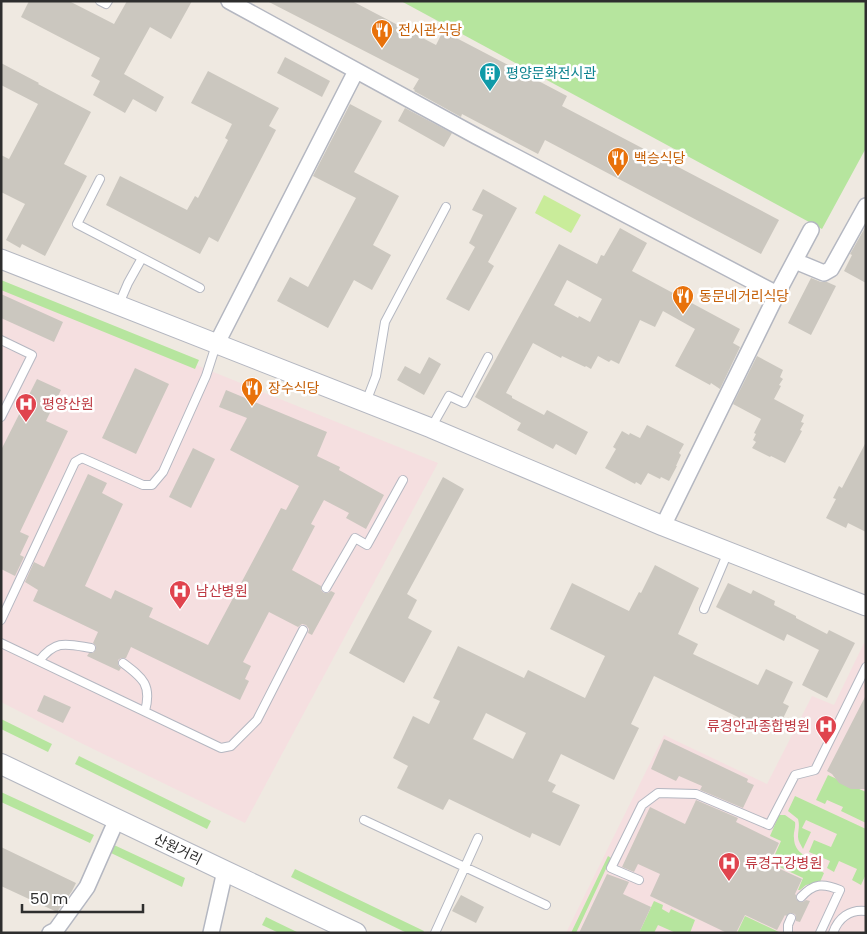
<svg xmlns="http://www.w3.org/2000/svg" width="867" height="934" font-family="Poppins,'Noto Sans KR',sans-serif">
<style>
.medical{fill:#f5dfe0}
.green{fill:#b6e59e}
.pitch{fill:#c9ec9a}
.building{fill:#cbc7bf;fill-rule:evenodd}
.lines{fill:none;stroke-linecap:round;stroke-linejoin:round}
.service-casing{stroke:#b4b7c1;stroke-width:10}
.minor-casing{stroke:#b4b7c1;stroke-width:18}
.tertiary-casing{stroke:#b4b7c1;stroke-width:21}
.secondary-casing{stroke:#b4b7c1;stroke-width:22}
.service{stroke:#fff;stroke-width:8}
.minor{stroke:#fff;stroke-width:15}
.tertiary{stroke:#fff;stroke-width:19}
.secondary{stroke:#fff;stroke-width:20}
.labels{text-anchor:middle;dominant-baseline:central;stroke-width:5;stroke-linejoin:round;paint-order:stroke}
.food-label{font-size:14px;fill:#c56008;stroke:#fff;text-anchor:start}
.culture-label{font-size:14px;fill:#0d838f;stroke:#fff;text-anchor:start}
.health-label{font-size:14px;fill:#be3a42;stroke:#fff;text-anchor:start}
.street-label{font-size:14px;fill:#2e2e2e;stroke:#fff}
</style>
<rect width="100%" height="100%" fill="#efe9e1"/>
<!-- medical -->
<path class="medical" d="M1,286L438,463L245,823L83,744L1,702Z
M864,643L866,644V933H566L664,735L767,784L812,696L834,705Z"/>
<!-- green -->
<path class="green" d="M401,1H866V148L822,229Z
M1,280L199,360L195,369L1,290Z
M1,719L52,744L48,752L1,729Z
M79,756L211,821L207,829L75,764Z
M828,775L866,792V823L841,811L843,807L827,800L825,804L816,800Z
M1,792L94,835L90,843L1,802Z
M795,796L866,829V874L861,885L852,880L857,869L839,861L834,872L827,868L830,861L809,852L814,840L831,847L837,834L806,820L802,828L811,832L803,849C801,845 798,841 798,837C798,830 800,826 798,819L788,811Z
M779,815H785L795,822C796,828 793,833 794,838C794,854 810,858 821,864L819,870L824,873L820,882L806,885L800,890H798L803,878L771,863L781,841L770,836Z
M114,845L185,878L182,887L111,853Z
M608,856L611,858L576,933H571Z
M295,869L424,931L423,933H407L291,877Z
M654,901L663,905L662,909L669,913L671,909L695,920L690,933H676L658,925L654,933H639Z
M745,916L781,933H737Z
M266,917L299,933H279L262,925Z"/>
<!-- pitch -->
<path class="pitch" d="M544,195L581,215L571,233L535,213Z"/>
<!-- building -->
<path class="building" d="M29,1H69L114,24L127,1H192L171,39L150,27L124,74L164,97L156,112L133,99L125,113L93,95L100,81L91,76L100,58L21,17Z
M267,1H352L436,45L443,31L567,96L562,106L779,220L761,254L545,140L538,154L462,114L461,117L414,91L415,90L413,89L419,79Z
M285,57L330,81L322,97L277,73Z
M1,63L39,83L38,84L91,112L64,164L87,176L45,256L22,244L20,248L6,240L25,204L1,192V155L9,159L38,104L1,85Z
M208,71L279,108L269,126L276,130L218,242L209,237L200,254L106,205L120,176L187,210L195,196L198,198L228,140L225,138L232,124L191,103Z
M350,104L382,121L354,172L399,196L373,245L391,255L372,290L354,280L328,328L277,301L290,277L308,287L356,198L313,176Z
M405,108L452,133L444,147L398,121Z
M483,189L517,208L488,262L494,266L469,311L446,299L475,247L469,243L483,215L472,210Z
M866,226V283L844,271L852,255L850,254Z
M620,228L647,243L632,271L740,329L733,343L740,347L720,389L711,383L710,385L675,366L695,329L663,311L655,327L640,320L619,364L611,360L609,362L598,356L591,369L586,366L585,367L562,356L561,358L533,343L506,393L512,396V398L544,415L547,410L588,432L576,455L556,444L553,449L517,430L521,423L475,397L559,244L597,264L601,255L604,256ZM567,280L602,299L590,322L579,316L578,318L554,305Z
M811,278L821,282H827L836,286L811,335L788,323Z
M1,294L63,322L54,342L1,318Z
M757,356L783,370L780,377L783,379L779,385L781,386L774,399L804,415L801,422L804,423L800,430L802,431L785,463L771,456L770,457L752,448L756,442L753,440L756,434L754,433L761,419L733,404Z
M429,357L441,364L424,395L397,380L405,366L420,374Z
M135,368L169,384L136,454L102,438Z
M37,379L61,390L46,421L68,431L20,532L29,536L20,555L24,557L15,576L1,569V450Z
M226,390L327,432L317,456L340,467L339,470L384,495L366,529L346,518L349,513L324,500L311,524L315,526L292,570L321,586V590L324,593H328L331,591L335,593L312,635L308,633L309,629L306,625L302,624L298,627L269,612L243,662L251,666L245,679L249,681L240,700L131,647L126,658H121L118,660V665L121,668L119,671L87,656L89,653H93L96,649V646L93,643L98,632L33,601L38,590L25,582L34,562L44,567L88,474L107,483L102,493L123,504L85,586L111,599L115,590L153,608L149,617L208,645L281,508L286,510L299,486L230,450L247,418L219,407Z
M647,425L684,444L679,453L681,455L676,466H677L669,481L661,477L660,479L648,473L641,485L636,482L635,484L605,468L616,449L613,447L622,431L629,435L630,433L640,438Z
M866,442V532L848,523L846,528L826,518L836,499L833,498L839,486L842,488Z
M193,448L215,459L191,508L169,497Z
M443,477L464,489L407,594L417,600L408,618L432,631L404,683L349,653Z
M655,565L699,588L678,634L698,644L693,654L758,685L766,669L793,682L783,703L789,706L775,735L654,676L631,724L639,728L614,780L561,754L548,781L556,785L552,792L580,805L560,846L532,833L530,838L449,799L443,810L397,788L408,766L393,758L413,716L429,724L440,701L433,698L458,646L524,678L528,670L585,698L605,656L550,629L572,583L629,611L639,592L641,593ZM486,713L526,733L513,759L473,739Z
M728,583L751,594L753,590L775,601L774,605L796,616V618L827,634L829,630L855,643L827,698L802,685L819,650L787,634L784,641L716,607Z
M44,695L71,707L63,723L37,711Z
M866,695V789H851L839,783L832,774L827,771Z
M664,739L748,779L747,782L754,785L743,808L700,790L702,786L679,776L676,781L651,769Z
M696,800L738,818L736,822L779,843L769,864L802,879L795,894L796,895V899L800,902H803L806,900L810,901L800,922L796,921V917L795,914L790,913L786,916L785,915L777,930L745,915L736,933H727L650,896L660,874L638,864L634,872L622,867L650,807L685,824Z
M1,847L76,883L72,891L57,912L1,886Z
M607,874L629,882L623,894L651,907L639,933H579Z
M461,895L484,907L476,923L452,911Z"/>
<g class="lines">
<!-- service casing -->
<g class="service-casing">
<path id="service" d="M100,1L106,4L108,1
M100,179L77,224L200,288
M119,304L128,283L142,258
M1,340L32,355L1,417
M366,402L376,376L385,322L446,207
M431,428L449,396L464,403L488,357
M326,588L355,538L367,545L403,480
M704,609L728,552
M1,620L75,462L82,458L143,485H152L163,472L206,376L216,345
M1,643L221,748L231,746L257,720L303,630
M39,661C56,639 67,644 91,648
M123,663C143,678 152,685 145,711
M364,820L546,905
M639,880L611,868L642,805L658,793L696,794L769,825L795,775L815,770L866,667
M801,897C814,883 823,883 840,890L820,933
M435,933L478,838
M788,933V925L791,918
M833,933C838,918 850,909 866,911"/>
</g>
<!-- minor casing -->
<g class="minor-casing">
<path id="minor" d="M229,1L476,136L777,294
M795,261L824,273L831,269L866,206
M217,343L356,71
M663,526L777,294L811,230
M50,933L56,930L87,887L117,819
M211,933L225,871"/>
</g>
<!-- tertiary casing -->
<g class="tertiary-casing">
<path id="tertiary" d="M1,259L431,428L663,526L866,606"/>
</g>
<!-- secondary casing -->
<g class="secondary-casing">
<path id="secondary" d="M1,764L225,871L356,933"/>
</g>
<!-- service -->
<use href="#service" class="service"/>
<!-- minor -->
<use href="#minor" class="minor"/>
<!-- tertiary -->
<use href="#tertiary" class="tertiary"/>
<!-- secondary -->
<use href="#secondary" class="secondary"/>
</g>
<!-- icons -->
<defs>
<g id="restaurant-pin" transform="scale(1.125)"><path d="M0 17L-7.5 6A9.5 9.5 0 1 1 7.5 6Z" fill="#e8710a" stroke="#fff"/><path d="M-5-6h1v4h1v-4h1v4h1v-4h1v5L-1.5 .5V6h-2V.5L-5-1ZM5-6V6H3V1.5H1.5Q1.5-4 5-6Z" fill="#fff"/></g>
<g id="building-pin" transform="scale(1.125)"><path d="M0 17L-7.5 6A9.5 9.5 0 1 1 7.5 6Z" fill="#0f9aa8" stroke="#fff"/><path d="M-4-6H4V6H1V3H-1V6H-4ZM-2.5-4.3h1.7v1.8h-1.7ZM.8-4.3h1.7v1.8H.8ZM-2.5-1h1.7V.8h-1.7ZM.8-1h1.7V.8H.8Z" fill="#fff"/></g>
<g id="hospital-pin" transform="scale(1.125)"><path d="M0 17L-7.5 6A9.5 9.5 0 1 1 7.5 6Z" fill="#e0444e" stroke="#fff"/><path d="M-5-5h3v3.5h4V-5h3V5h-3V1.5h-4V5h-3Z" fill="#fff"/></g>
</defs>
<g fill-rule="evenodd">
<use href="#restaurant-pin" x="382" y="30"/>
<use href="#building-pin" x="490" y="73"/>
<use href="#restaurant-pin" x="618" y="158"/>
<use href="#restaurant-pin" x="683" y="296"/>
<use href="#restaurant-pin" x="252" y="388"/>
<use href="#hospital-pin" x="26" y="404"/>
<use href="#hospital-pin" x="180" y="591"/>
<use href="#hospital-pin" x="826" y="726"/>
<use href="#hospital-pin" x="729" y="863"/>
</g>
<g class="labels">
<!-- food labels -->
<g class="food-label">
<text x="398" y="30">전시관식당</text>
<text x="634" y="158">백승식당</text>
<text x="699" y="296">동문네거리식당</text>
<text x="268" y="388">장수식당</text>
</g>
<!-- culture labels -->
<g class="culture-label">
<text x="506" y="73">평양문화전시관</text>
</g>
<!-- health labels -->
<g class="health-label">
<text x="42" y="404">평양산원</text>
<text x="196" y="591">남산병원</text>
<text x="810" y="726" text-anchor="end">류경안과종합병원</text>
<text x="745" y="863">류경구강병원</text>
</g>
<!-- street labels -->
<g class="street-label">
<text transform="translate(178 849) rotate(26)">산원거리</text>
</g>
</g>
<!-- border -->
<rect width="867" height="934" fill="none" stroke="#2e2e2e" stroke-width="5"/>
<!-- scale -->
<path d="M22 904v8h121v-8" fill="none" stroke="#2e2e2e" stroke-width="2.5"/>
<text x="30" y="904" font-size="15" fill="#2e2e2e" stroke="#ffffff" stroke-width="4" paint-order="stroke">50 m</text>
</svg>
